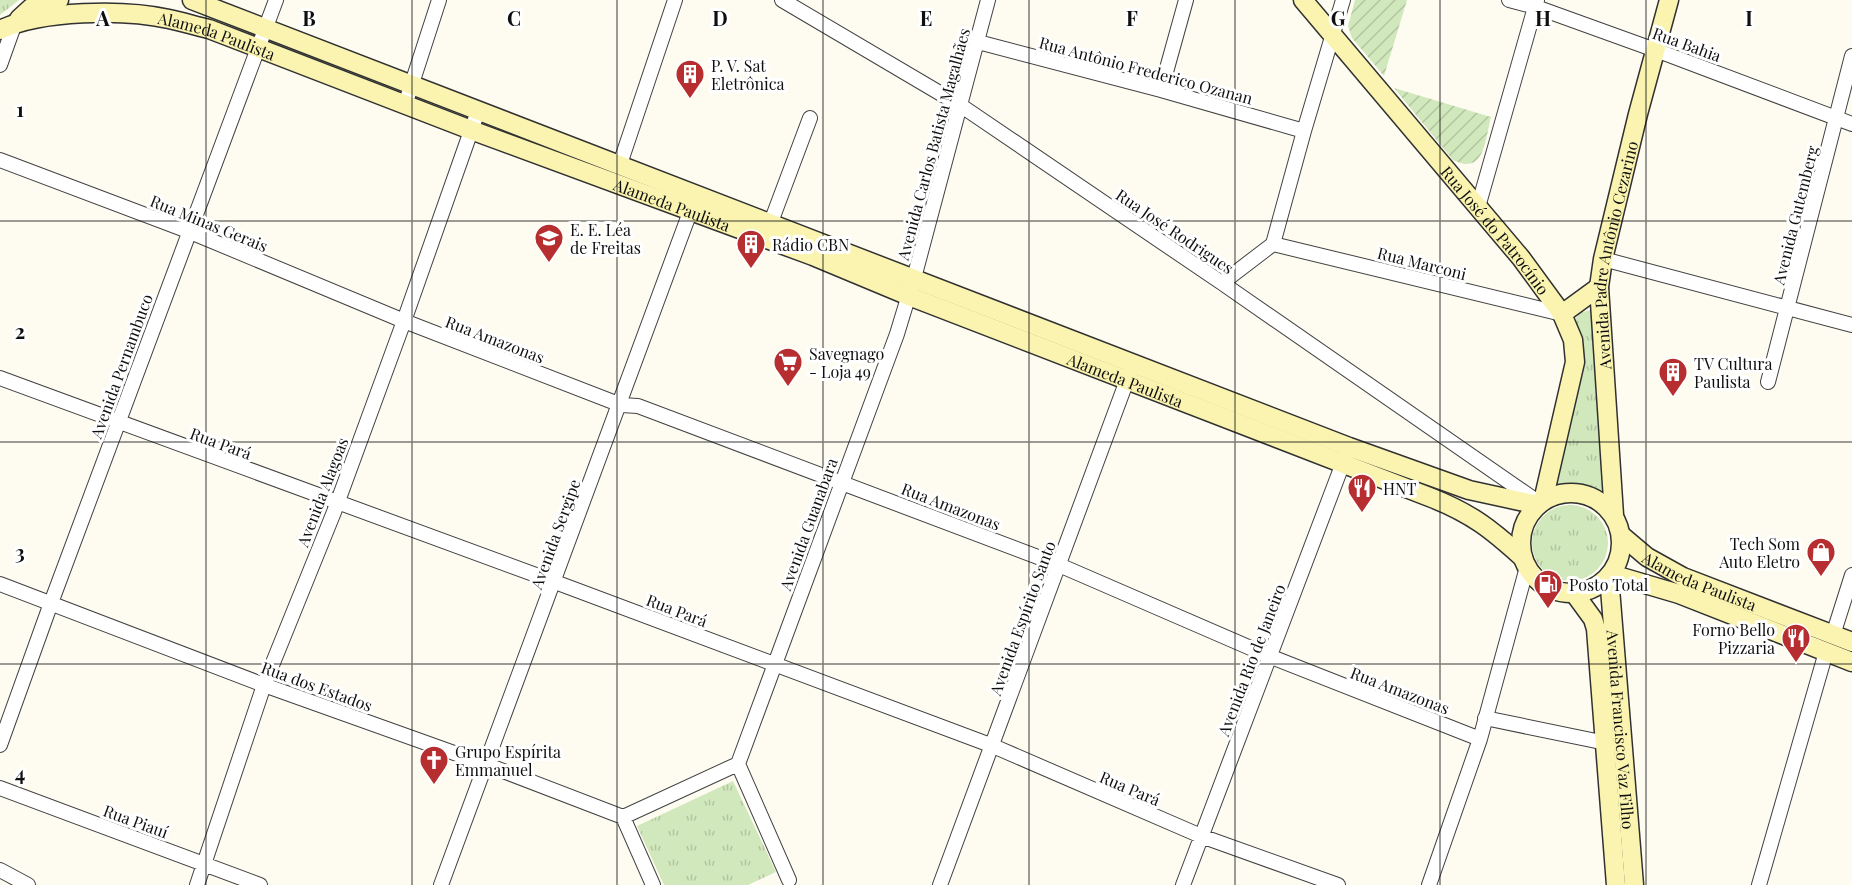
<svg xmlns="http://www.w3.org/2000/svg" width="1852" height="885" font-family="'Playfair Display',serif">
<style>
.grass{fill:url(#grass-tufts)}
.garden{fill:url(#garden-furrows)}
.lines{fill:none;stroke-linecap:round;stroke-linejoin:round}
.street-casing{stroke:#424242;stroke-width:16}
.secondary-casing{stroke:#313131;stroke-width:21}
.street{stroke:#fff;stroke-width:14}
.secondary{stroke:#faf4b0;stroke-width:18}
.grid{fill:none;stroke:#0f0f0f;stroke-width:1.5;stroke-opacity:0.55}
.labels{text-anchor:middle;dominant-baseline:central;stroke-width:6;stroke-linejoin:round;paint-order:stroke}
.street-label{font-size:16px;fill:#0f0f0f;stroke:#fff}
.poi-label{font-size:16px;fill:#0f0f0f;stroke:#fff;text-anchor:start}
.grid-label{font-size:20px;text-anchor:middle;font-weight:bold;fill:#0f0f0f;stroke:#fff;stroke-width:6;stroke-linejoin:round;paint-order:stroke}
</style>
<defs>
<pattern id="grass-tufts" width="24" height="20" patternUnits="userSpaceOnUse" patternTransform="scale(1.5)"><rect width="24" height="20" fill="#d1e7bc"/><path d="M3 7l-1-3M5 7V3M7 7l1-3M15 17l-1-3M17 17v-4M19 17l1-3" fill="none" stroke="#b2c5a0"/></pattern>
<pattern id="garden-furrows" width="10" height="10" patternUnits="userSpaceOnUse" patternTransform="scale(1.5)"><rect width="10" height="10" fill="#d1e7bc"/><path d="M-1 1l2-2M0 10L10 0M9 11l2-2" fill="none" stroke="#b2c5a0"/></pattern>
</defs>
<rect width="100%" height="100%" fill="#fefcf1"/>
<!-- grass -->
<path class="grass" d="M0,0H19L0,15Z
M1593,309L1604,492L1577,483L1551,486L1574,321L1580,313Z
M1532 543a38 38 0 1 1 76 0a38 38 0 1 1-76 0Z
M733,781L776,872L748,885H664L637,826Z"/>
<!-- garden -->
<path class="garden" d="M1355,0H1407L1384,76L1352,38L1348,26Z
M1394,88L1491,117C1485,139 1485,176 1453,160Z"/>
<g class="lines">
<!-- street casing -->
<g class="street-casing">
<path id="street" d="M782,0L960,105L1222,283L1538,502
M1509,0L1536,7L1669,55L1852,124
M978,42L1161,90L1304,131
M0,65L15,23
M1161,90L1186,0
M405,105L439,0
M0,160L188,231L404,321L621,405L638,406L1059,565L1269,656L1480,739
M620,164L675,0
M1478,207L1537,0
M771,222L810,118
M1273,244L1562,314
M1603,259L1852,325
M1222,283L1273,244L1304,131L1343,0
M0,378L555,582L993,746L1201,836L1338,885
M1768,382L1852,56
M0,584L264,685L485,764L623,817
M1833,635L1852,575
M1485,718L1606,743
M0,745L51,603L276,0
M0,788L260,885
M0,870L28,885
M789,880L738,764L897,334L914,278L988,0
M197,885L264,685L334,512L404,321L478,111
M441,885L693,204
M653,885L623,817L738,764
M940,885L1130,372
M1183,885L1346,455
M1429,885L1480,739L1527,567
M1759,885L1826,652"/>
</g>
<!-- secondary casing -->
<g class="secondary-casing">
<g id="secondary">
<path d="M192,0L1349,447L1469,490L1538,505"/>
<path id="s1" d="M1303,0L1521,258L1562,314L1573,340L1575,362L1543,501"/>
<path d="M19,19L31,8L59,0"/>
<path id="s2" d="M0,30C41,10 124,9 169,19C183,22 196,26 209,29L471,130L813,256L909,296L1432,498C1472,514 1491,529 1523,558"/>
<path d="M1562,314L1599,287"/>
<circle cx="1571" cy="543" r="50"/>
<path id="s3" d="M1614,515L1599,287L1603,259L1638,114L1669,0"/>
<path id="s4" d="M1621,535L1647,557L1683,577L1852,642"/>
<path d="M1611,574L1679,594L1852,662"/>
<path id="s5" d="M1609,576L1634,885"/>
<path d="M1574,593L1593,619L1596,629L1616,885"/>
</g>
</g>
<!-- street -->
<use href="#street" class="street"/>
<!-- secondary -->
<use href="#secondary" class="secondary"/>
</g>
<!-- grid -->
<path class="grid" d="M206,0V885M412,0V885M617,0V885M823,0V885M1029,0V885M1235,0V885M1440,0V885M1646,0V885M0,221H1852M0,442H1852M0,664H1852"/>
<!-- icons -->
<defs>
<g id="building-pin" transform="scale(1.5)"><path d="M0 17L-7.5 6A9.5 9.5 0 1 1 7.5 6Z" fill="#b72e30" stroke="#fff"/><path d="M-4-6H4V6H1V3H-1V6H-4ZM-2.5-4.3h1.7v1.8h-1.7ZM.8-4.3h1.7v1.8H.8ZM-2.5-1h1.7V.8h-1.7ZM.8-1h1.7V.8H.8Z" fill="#fff"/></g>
<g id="school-pin" transform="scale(1.5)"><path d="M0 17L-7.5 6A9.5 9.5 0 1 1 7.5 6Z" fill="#b72e30" stroke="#fff"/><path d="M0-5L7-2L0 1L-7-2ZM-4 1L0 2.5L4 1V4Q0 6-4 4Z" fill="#fff"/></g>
<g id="supermarket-pin" transform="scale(1.5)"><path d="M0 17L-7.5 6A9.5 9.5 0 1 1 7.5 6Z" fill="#b72e30" stroke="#fff"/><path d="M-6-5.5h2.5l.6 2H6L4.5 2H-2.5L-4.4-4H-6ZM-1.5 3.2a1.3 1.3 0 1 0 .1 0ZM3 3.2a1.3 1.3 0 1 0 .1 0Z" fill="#fff"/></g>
<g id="restaurant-pin" transform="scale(1.5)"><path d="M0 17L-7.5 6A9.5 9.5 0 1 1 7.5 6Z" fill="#b72e30" stroke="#fff"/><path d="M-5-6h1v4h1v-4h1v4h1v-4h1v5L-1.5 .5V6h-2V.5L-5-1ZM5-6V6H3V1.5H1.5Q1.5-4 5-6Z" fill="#fff"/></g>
<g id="shop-pin" transform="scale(1.5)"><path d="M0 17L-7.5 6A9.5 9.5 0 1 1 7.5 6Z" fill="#b72e30" stroke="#fff"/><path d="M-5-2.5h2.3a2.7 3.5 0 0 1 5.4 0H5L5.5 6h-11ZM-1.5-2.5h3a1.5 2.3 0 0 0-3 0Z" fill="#fff"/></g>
<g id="fuel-pin" transform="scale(1.5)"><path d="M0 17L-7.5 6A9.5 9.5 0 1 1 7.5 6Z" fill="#b72e30" stroke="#fff"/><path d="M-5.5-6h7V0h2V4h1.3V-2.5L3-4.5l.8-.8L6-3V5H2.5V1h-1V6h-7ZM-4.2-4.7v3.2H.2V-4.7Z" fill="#fff"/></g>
<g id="church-pin" transform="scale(1.5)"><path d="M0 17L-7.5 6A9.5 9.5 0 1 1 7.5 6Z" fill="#b72e30" stroke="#fff"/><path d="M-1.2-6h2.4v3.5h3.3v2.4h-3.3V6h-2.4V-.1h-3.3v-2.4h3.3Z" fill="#fff"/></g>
</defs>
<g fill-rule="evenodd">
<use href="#building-pin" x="690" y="74"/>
<use href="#school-pin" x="549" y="238"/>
<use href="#building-pin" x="751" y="244"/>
<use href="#supermarket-pin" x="788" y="362"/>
<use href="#building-pin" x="1673" y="372"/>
<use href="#restaurant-pin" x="1362" y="488"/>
<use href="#shop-pin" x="1821" y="552"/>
<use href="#fuel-pin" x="1548" y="584"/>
<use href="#restaurant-pin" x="1796" y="638"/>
<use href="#church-pin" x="434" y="760"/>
</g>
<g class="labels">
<!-- street labels -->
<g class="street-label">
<text stroke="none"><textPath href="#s2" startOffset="222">Alameda Paulista</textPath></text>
<text transform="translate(1687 44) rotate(20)">Rua Bahia</text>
<text transform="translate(1146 70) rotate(15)">Rua Antônio Frederico Ozanan</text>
<text transform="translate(933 144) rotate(-75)">Avenida Carlos Batista Magalhães</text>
<text stroke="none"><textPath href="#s2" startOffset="708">Alameda Paulista</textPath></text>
<text transform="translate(1795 215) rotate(-76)">Avenida Gutemberg</text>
<text transform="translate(209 223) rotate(22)">Rua Minas Gerais</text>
<text stroke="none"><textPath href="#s1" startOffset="300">Rua José do Patrocínio</textPath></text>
<text transform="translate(1175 231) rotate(34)">Rua José Rodrigues</text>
<text stroke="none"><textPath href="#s3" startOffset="262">Avenida Padre Antônio Cezarino</textPath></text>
<text transform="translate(1422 263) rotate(14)">Rua Marconi</text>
<text transform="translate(495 339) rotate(21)">Rua Amazonas</text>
<text transform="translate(121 366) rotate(-70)">Avenida Pernambuco</text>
<text stroke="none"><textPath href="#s2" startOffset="1194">Alameda Paulista</textPath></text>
<text transform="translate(221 443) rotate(20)">Rua Pará</text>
<text transform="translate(322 492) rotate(-69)">Avenida Alagoas</text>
<text transform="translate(951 506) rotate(21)">Rua Amazonas</text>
<text transform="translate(808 524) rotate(-70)">Avenida Guanabara</text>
<text transform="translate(555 534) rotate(-70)">Avenida Sergipe</text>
<text stroke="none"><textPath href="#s4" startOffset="92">Alameda Paulista</textPath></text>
<text transform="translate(677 610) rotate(21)">Rua Pará</text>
<text transform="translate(1022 618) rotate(-70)">Avenida Espírito Santo</text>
<text transform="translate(1251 660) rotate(-69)">Avenida Rio de Janeiro</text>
<text transform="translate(317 686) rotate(20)">Rua dos Estados</text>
<text transform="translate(1400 690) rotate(21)">Rua Amazonas</text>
<text stroke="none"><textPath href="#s5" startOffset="154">Avenida Francisco Vaz Filho</textPath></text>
<text transform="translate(1130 788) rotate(23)">Rua Pará</text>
<text transform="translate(136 821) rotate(20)">Rua Piauí</text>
</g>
<!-- poi labels -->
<g class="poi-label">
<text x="711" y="65">P. V. Sat<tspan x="711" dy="18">Eletrônica</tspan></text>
<text x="570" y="229">E. E. Léa<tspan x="570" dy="18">de Freitas</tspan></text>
<text x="772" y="244">Rádio CBN</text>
<text x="809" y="353">Savegnago<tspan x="809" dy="18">- Loja 49</tspan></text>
<text x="1694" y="363">TV Cultura<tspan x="1694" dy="18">Paulista</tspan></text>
<text x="1383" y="488">HNT</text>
<text x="1800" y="543" text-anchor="end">Tech Som<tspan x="1800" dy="18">Auto Eletro</tspan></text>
<text x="1569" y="584">Posto Total</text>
<text x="1775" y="629" text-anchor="end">Forno Bello<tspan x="1775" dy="18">Pizzaria</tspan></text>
<text x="455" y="751">Grupo Espírita<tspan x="455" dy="18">Emmanuel</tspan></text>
</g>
</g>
<g class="grid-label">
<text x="103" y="26">A</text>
<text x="309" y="26">B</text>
<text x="514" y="26">C</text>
<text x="720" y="26">D</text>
<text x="926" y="26">E</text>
<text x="1132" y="26">F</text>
<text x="1338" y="26">G</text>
<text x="1543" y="26">H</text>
<text x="1749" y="26">I</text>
<text x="20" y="117">1</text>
<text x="20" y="339">2</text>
<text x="20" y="560">3</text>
<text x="20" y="781">4</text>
</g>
</svg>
